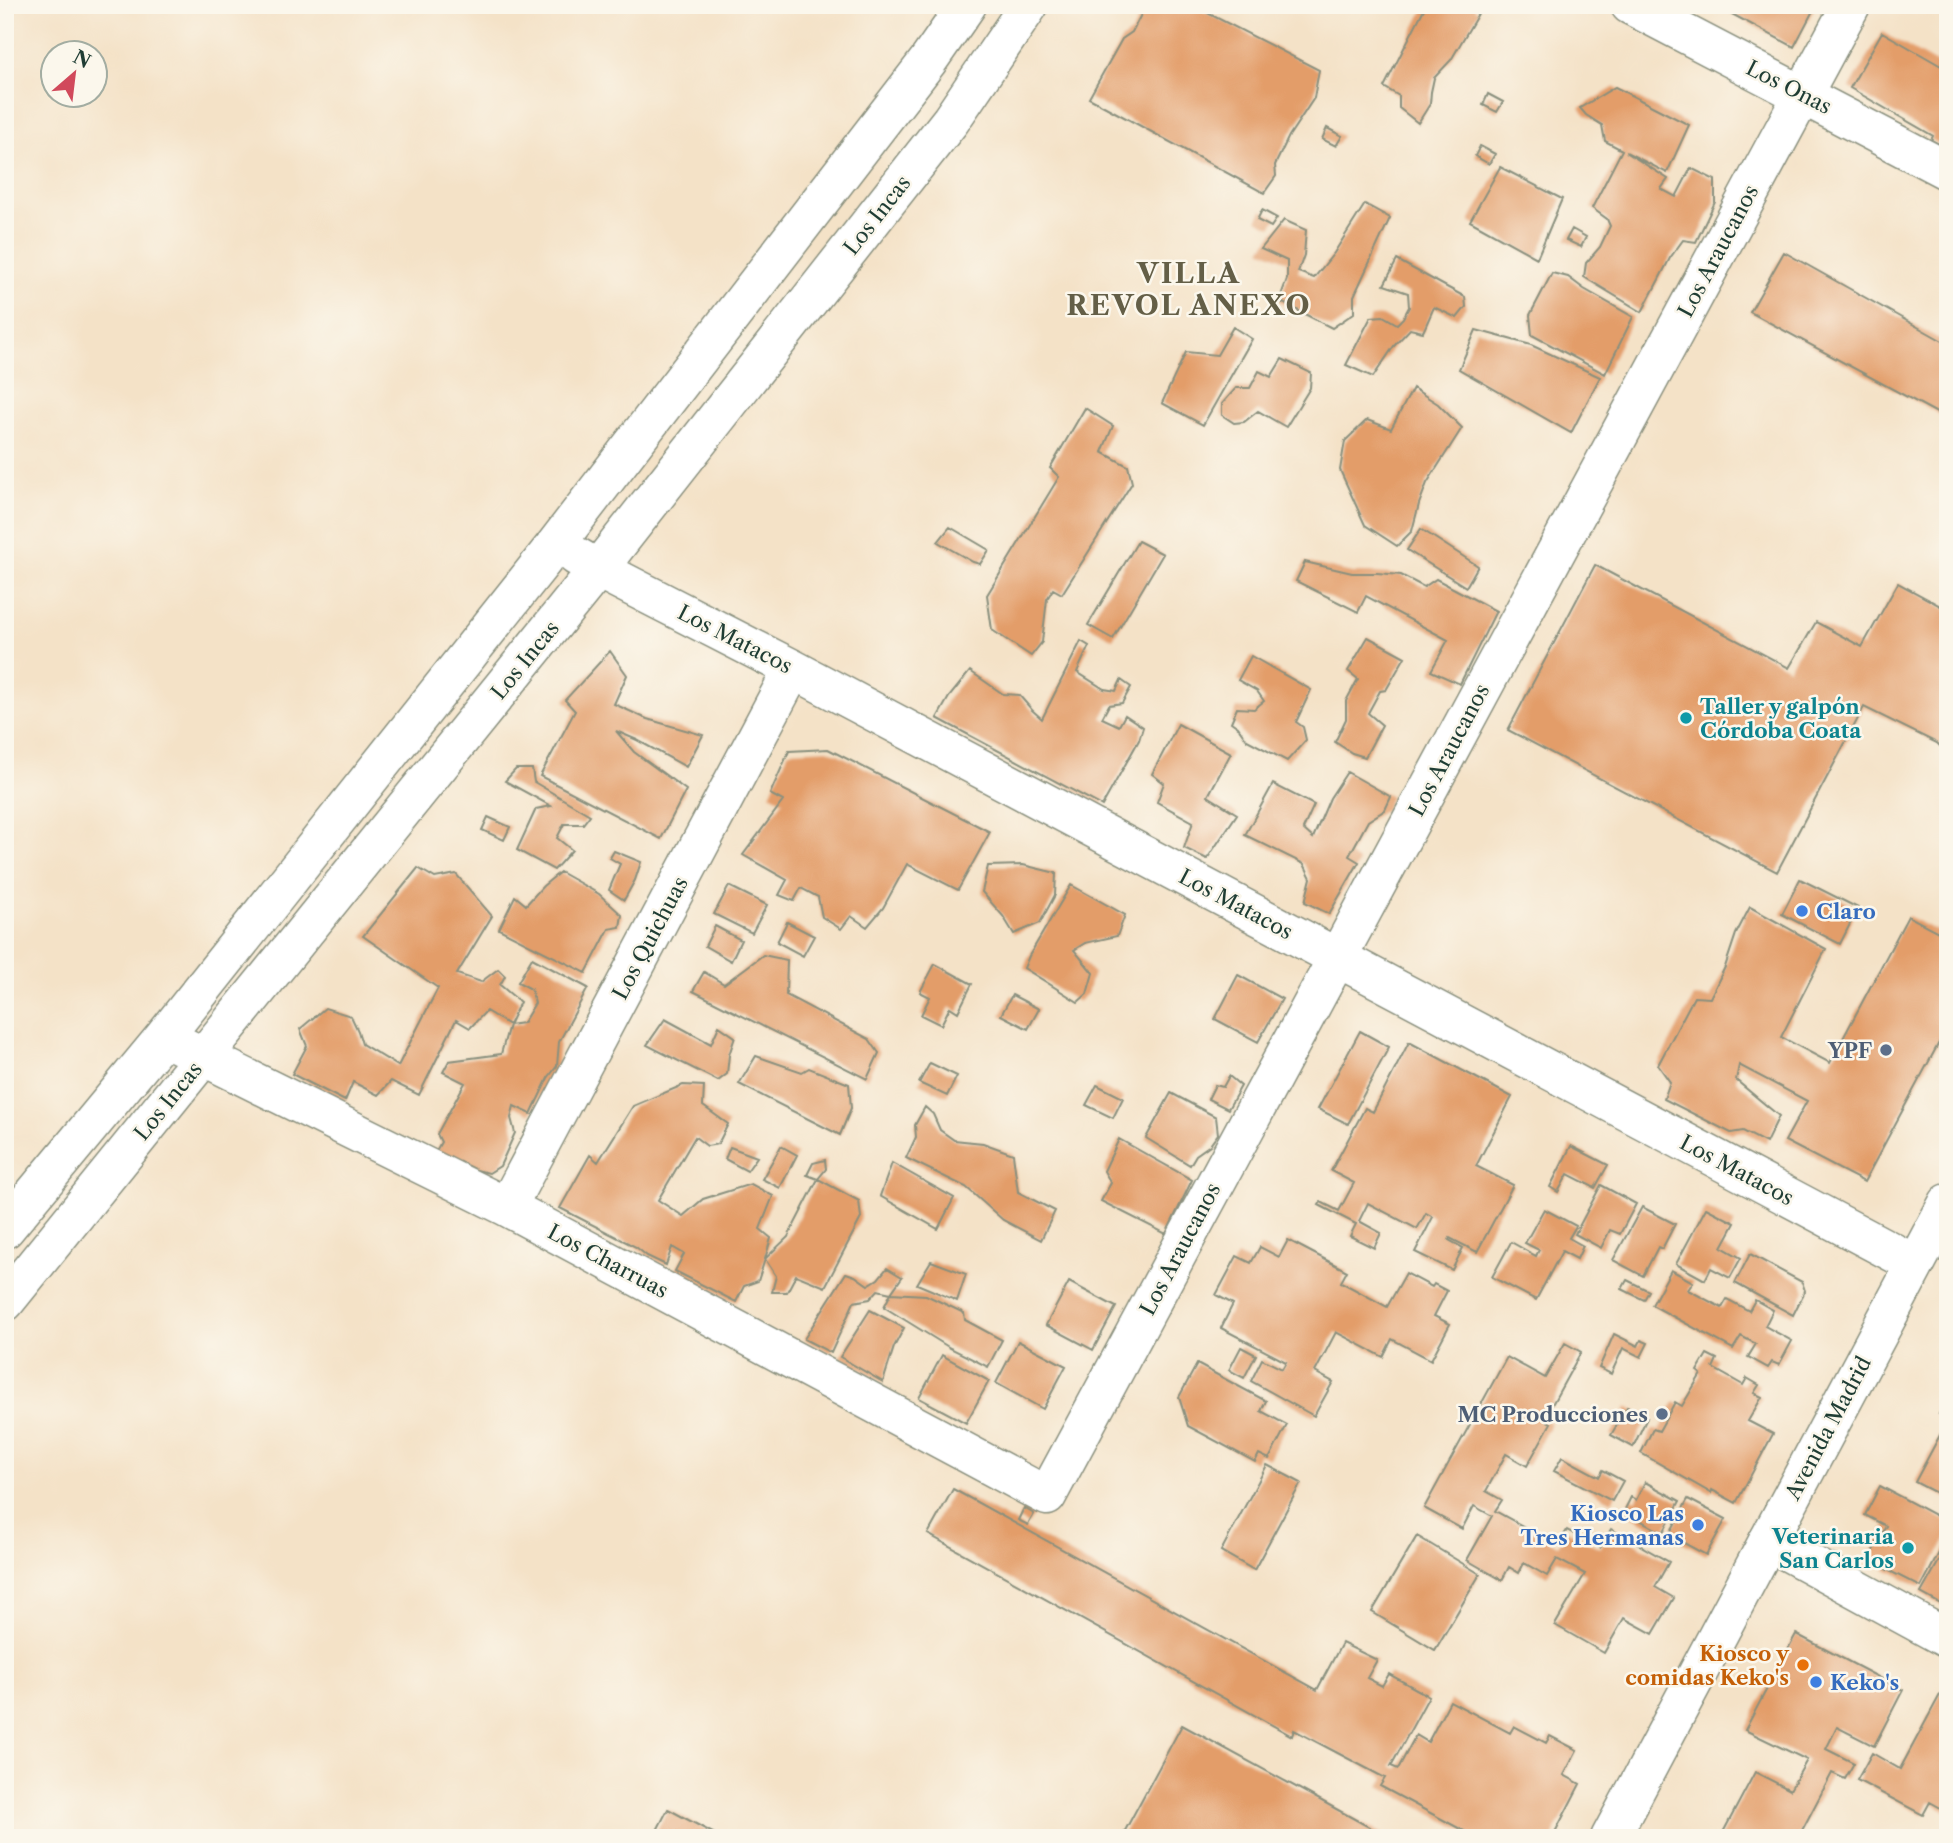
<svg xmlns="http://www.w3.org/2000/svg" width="1953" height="1843" font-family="'Libre Caslon Text',serif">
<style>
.building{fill:#e39d69}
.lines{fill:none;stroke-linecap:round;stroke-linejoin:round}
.minor-casing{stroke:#8a907e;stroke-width:41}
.major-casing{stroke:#8a907e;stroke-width:41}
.minor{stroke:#fff;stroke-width:38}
.major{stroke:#fff;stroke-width:38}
.culture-dot{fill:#0f9aa8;stroke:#fbf7ec;stroke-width:2.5}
.shop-dot{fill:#3f7fe0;stroke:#fbf7ec;stroke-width:2.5}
.service-dot{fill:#5c6f8a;stroke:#fbf7ec;stroke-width:2.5}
.food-dot{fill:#e8710a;stroke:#fbf7ec;stroke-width:2.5}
.labels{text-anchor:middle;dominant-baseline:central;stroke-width:5;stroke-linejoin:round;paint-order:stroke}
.street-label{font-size:21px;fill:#1f3d34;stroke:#fbf7ec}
.culture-label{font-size:21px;font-weight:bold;fill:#0d838f;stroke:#fbf7ec;text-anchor:start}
.shop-label{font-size:21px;font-weight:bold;fill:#366cbe;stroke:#fbf7ec;text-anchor:start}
.service-label{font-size:21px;font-weight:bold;fill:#4e5e75;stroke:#fbf7ec;text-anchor:end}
.food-label{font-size:21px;font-weight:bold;fill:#c56008;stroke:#fbf7ec;text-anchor:end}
.district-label{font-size:28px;font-weight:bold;letter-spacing:2px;fill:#645f47;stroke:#fbf7ec}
</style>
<rect width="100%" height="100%" fill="#fbf7ec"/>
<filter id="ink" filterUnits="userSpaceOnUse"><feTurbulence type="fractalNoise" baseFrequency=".0143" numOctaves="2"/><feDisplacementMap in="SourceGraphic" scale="14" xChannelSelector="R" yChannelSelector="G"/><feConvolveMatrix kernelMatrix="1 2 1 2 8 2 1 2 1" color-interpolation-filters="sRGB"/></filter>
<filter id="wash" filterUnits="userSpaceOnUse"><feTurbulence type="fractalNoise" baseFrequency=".00686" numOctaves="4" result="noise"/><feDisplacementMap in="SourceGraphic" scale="28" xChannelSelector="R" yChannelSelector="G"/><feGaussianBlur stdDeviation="1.57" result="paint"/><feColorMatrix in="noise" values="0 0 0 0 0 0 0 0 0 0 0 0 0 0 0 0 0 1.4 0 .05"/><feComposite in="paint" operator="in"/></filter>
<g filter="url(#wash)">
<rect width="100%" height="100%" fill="#f4e2c7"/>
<g id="blocks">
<!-- building -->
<path class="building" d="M1146,5H1192L1319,70L1314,98L1289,136L1275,165L1276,176L1264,193L1089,98L1122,39L1132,32Z
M1426,5H1472L1479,12L1451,60L1434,78L1431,92L1430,104L1418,123L1399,108V96L1384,87Z
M1715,5H1816L1794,47Z
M1882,32L1948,70V149L1931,140L1933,136L1850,88Z
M1615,87L1689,125L1667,173L1626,152L1668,179L1661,189L1676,197L1691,168L1715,180V202L1696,242L1683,240L1670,258L1642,312L1584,277L1586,263L1600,247L1610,226L1607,219L1592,208L1622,150L1605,141L1602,125L1586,115L1580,108Z
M1488,94L1503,102L1497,112L1483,105Z
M1327,128L1342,136L1336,146L1322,139Z
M1480,146L1495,154L1489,164L1475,156Z
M1500,167L1562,199L1537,258L1470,221Z
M1365,204L1390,218L1354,296V313L1332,328L1279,301L1287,279V261L1261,249L1284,220L1306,230L1304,255L1298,272L1314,278L1334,253Z
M1262,210L1277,218L1271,227L1257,220Z
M1572,229L1586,237L1581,247L1566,240Z
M1784,252L1948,344V419L1750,312Z
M1397,260L1465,297L1466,307L1457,318L1434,307L1423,332L1410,329L1394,346L1373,377L1346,365L1371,317L1383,316L1397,324L1403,318L1409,307L1408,293L1384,285Z
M1552,273L1568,277L1584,289L1633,317L1605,374L1532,335L1530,315Z
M1233,327L1252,339L1203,425L1162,403L1186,352L1217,355Z
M1476,330L1531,345L1600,377L1571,433L1459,369Z
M1282,359L1311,373L1310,388L1286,427L1258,411L1244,422L1234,423L1222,415V404L1236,388H1250L1259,371L1271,377Z
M1413,388L1438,404L1462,428L1427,483L1419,504L1412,531L1397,546L1365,525L1340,470L1345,441L1367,420L1391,429Z
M1085,408L1113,426L1102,452L1128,466L1132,483L1062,594L1053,589L1047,599L1042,642L1031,656L992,630L987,595L1059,477L1050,468Z
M950,527L989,550L980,564L973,562L938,542Z
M1421,529L1478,566L1466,587L1407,550Z
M1138,541L1163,554L1113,639L1088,625Z
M1305,562L1352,573H1377L1401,575L1424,587L1436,579L1496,611L1460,684L1431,671L1448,640L1366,596L1358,612L1296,581Z
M1595,565L1789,668L1816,622L1862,647L1898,583L1948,610V754L1937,743L1864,707L1777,872L1508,730Z
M1368,637L1405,657L1386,690L1380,691L1368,713L1382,725L1365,757L1352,753L1335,742L1346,719V701L1358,679L1348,671Z
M1081,641L1089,646L1077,672L1104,689L1116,691L1121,680L1131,687L1122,703L1109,705L1102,718L1119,726L1125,715L1143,727L1139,740L1102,806L937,718L949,697L970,671L1003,694L1019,695L1032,710L1042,719Z
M610,651L627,675L614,704L647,719L703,735L686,767L637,740L616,731L634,752L686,790L661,839L540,776L575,711L565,700Z
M1251,656L1311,690L1296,722L1303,727L1306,740L1287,761L1247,740L1238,727L1231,722L1237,708L1254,709L1264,701L1257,691L1238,680Z
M1178,724L1231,753L1208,796L1237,814L1207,859L1184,848L1193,822L1157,802L1164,783L1152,774Z
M828,749L990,832L958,890L907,864L883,908L867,927L851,916L841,929L822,917L818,897L801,888L794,901L779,895L787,880L743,855L783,801L770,794L789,751Z
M516,769H532L534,782L590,815L583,824H564L557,838L572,850L554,870L517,850L536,809L551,806L505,781Z
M1347,772L1391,797L1385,810L1368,821L1349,856L1359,862L1329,914L1305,902L1311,878L1304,864L1245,835L1273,784L1314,805L1303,829L1313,838L1330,798Z
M488,817L510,827L504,840L482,830Z
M614,851L641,862L635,880L624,900L609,890L620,864L610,858Z
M1023,865L1056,873L1055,895L1040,923L1014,934L1003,916L982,892L988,866Z
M418,868L435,878L456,874L492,916L457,974L481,982L498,969L505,976L500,985L520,1002L509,1025L486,1011L470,1028L456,1020L419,1095L391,1081L378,1095L353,1082L345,1101L292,1074L307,1046L300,1029L325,1008L351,1016L358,1031L362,1044L398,1066L438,988L363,936Z
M560,872L599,894L622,915L620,927L609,929L586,973L499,929L515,896L526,905L543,886Z
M1800,879L1858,908L1840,944L1782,914Z
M1071,885L1125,915L1117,936L1085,943L1074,950L1093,973L1087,994L1078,1002L1024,968L1029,956Z
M729,886L767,905L752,933L714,914Z
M1750,907L1826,949L1781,1037L1830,1063L1908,916L1948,937V1026L1864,1182L1785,1141L1807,1101L1739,1065L1736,1080L1779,1116L1766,1143L1743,1131L1731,1133L1664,1099L1670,1082L1658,1065L1694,997L1710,998L1725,967L1736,934Z
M787,922L814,936L803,956L777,942Z
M715,926L741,940L731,961L705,946Z
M763,955L787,960L786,995L869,1039L879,1053L867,1079L693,991L704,972L724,984Z
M532,958L588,988L559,1042L557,1066L548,1078L531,1114L514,1106L511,1118L515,1133L500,1166L489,1173L468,1168L436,1151L441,1142L437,1134L465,1083L443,1072L449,1061L501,1054L509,1025L523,1023L535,1003L531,989L518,982Z
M935,964L972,984L958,1012L950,1007L941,1025L921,1015L930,997L920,992Z
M1238,975L1282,999L1258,1042L1215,1019Z
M1012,995L1039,1009L1028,1029L1001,1015Z
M665,1019L711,1044L719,1026L735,1037L729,1055L727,1074L718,1081L647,1045Z
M1360,1031L1389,1047L1348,1124L1318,1109Z
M1409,1042L1512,1097L1476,1166L1513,1185L1477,1252L1450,1238L1449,1240L1463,1248L1452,1270L1415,1252L1433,1217L1426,1213L1417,1229L1368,1203L1359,1221L1381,1233L1374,1248L1350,1236L1356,1224L1319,1205L1321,1202L1339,1211L1354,1183L1331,1171L1365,1108L1373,1112Z
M756,1056L802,1072L809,1068L849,1084L851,1108L840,1135L739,1084Z
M930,1063L957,1076L947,1096L919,1083Z
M1229,1076L1241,1086L1228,1109L1208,1099L1215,1085L1223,1087Z
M683,1085L704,1086L703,1106L728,1124L718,1144L707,1146L695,1137L658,1200L683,1216L703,1199L751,1184L773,1196L760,1229L771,1238L765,1259L788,1237L818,1179L807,1175L813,1163L825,1160L826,1169L818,1179L859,1201L861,1218L825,1287L796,1275L787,1292H772L776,1276L765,1259L758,1281L744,1286L736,1302L675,1271L684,1254L672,1247L666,1265L647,1256L636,1247L560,1208L590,1155L598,1162L633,1106Z
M1097,1085L1123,1098L1113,1118L1086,1105Z
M1171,1093L1216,1117L1218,1134L1210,1145L1196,1155L1190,1165L1146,1138Z
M925,1107L933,1114L940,1130L954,1140L983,1143L1013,1154L1018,1192L1055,1211L1041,1240L1003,1220L966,1187L906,1158L916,1137L915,1125Z
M1119,1139L1192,1180L1166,1234L1101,1201L1111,1183L1104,1171Z
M781,1146L797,1155L780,1188L762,1179Z
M1571,1146L1608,1165L1595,1188L1568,1174L1558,1192L1550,1187Z
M730,1147L757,1157L747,1171L725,1159Z
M892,1163L954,1198L938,1229L880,1196Z
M1601,1185L1636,1204L1620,1234L1610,1230L1601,1248L1575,1234Z
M1642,1207L1675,1224L1662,1249L1658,1247L1643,1276L1613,1260Z
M1706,1208L1735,1223L1722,1247L1741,1258L1730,1278L1711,1268L1705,1280L1676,1264Z
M1544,1209L1576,1226L1569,1238L1583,1246L1577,1259L1562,1251L1536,1300L1492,1277L1511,1242L1536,1256L1539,1250L1525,1243Z
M1288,1240L1347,1271L1341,1282L1387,1307L1406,1273L1432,1287L1434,1284L1447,1291L1434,1316L1450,1324L1431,1360L1392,1339L1383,1357L1336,1332L1315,1372L1333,1382L1314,1416L1251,1381L1262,1359L1282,1369L1286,1362L1221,1328L1233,1304L1216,1295L1237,1256L1251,1263L1260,1247L1279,1257Z
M1750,1254L1802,1282L1805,1291L1793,1315L1735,1283Z
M931,1261L966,1274L957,1301L917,1284Z
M887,1268L902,1277L891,1293L878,1290L870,1299L854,1302L831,1353L804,1339L846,1273L855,1276L868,1285L878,1279Z
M1671,1270L1693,1282L1688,1290L1722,1308L1727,1299L1749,1311L1755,1300L1773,1310L1765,1326L1792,1341L1779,1365L1772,1362L1768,1368L1748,1357L1756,1344L1741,1336L1733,1349L1652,1305Z
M1627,1280L1649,1291L1644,1300L1622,1289Z
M1069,1282L1116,1307L1093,1350L1046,1325Z
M891,1293L926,1295L964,1313L965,1320L1002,1340L988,1367L950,1348L884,1307Z
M870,1310L904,1328L894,1347L883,1382L840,1357Z
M1614,1334L1638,1346L1641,1340L1648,1343L1641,1357L1623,1348L1611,1374L1599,1368Z
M1018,1341L1066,1366L1043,1409L996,1383Z
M1565,1343L1581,1352L1544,1419L1551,1423L1527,1466L1506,1454L1486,1491L1502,1500L1495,1511L1558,1545L1567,1530L1600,1548L1611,1529L1669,1562L1655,1587L1674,1598L1653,1634L1624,1618L1604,1653L1555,1625L1585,1574L1557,1559L1547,1576L1524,1563L1519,1573L1509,1567L1502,1580L1467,1560L1492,1516L1474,1506L1462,1529L1424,1508L1507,1357L1545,1378Z
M1241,1347L1256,1355L1244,1378L1229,1370Z
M1707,1354L1717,1359L1713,1368L1743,1385L1747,1378L1759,1385L1754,1393L1762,1397L1748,1421L1773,1434L1736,1503L1712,1490L1711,1493L1641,1453L1653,1429L1659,1431L1675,1402L1682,1406L1701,1374L1697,1371Z
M942,1355L989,1381L966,1423L919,1398Z
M1197,1364L1266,1401L1261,1411L1287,1425L1269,1459L1259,1454L1255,1462L1188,1426L1179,1397Z
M1948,1396V1418L1939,1414Z
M1627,1407L1647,1418L1633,1447L1611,1435Z
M1948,1420V1499L1915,1482Z
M1562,1457L1599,1477L1603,1470L1623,1481L1612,1501L1554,1471Z
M1267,1465L1301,1483L1254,1570L1221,1551Z
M1645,1482L1680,1501L1663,1533L1624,1511L1631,1497L1636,1500Z
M1880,1486L1948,1522V1536L1921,1587L1868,1560L1886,1526L1865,1515Z
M953,1489L1317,1690L1342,1643L1377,1660L1367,1678L1382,1686L1389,1674L1429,1696L1391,1766L1398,1769L1416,1735L1428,1742L1450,1701L1510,1733L1514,1726L1546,1743L1550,1736L1577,1750L1564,1775L1580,1784L1552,1838H1477L1380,1786L1385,1778L1294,1730L1292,1736L928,1534Z
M1688,1499L1726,1519L1706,1555L1669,1535Z
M1024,1508L1034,1514L1028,1525L1018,1520Z
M1417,1536L1480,1574L1435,1650L1372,1612Z
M1948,1545V1608L1921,1593Z
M1796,1634L1903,1690L1874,1746L1837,1727L1826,1749L1854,1763L1845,1779L1832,1773L1798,1838H1720L1755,1772L1790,1790L1807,1760L1745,1730Z
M1942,1691L1948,1694V1812L1930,1802L1923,1815L1857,1780L1872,1753L1900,1769Z
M1182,1725L1318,1799L1389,1838H1121Z
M668,1809L722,1838H653Z"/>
</g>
</g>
<g filter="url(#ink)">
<use href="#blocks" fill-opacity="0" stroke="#8a907e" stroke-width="2"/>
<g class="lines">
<!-- minor casing -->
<g class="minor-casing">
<path id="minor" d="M1630,5L1948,171
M576,556L598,569L793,669L1915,1264
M164,1037L507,1207L1047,1496L1851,5
M507,1207L793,669
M5,1229L164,1037L556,544L928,61L967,5
M5,1302L598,569L951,120L1029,5
M1768,1541L1948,1639"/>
</g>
<!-- major casing -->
<g class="major-casing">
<path id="major" d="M1610,1838L1948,1203"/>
</g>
<!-- minor -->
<use href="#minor" class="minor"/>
<!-- major -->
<use href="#major" class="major"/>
</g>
</g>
<!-- markers -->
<g class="culture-dot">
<circle cx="1686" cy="718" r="7"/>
<circle cx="1908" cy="1548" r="7"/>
</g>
<g class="shop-dot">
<circle cx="1802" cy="911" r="7"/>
<circle cx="1698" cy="1525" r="7"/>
<circle cx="1816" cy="1682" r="7"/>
</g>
<g class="service-dot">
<circle cx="1886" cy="1050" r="7"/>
<circle cx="1662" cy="1414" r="7"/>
</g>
<circle class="food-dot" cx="1803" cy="1665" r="7"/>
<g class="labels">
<!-- street labels -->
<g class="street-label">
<text transform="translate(1789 87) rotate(27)">Los Onas</text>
<text transform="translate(877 215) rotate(-52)">Los Incas</text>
<text transform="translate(1718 251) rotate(-62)">Los Araucanos</text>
<text transform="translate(735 639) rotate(27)">Los Matacos</text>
<text transform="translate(525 660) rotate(-51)">Los Incas</text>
<text transform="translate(1449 750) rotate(-62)">Los Araucanos</text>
<text transform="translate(1236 904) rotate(28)">Los Matacos</text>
<text transform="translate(650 938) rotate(-62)">Los Quichuas</text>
<text transform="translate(168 1101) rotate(-51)">Los Incas</text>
<text transform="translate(1737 1170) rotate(28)">Los Matacos</text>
<text transform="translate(1180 1249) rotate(-62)">Los Araucanos</text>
<text transform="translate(608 1261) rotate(28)">Los Charruas</text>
<text transform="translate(1828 1428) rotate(-62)">Avenida Madrid</text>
</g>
<!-- culture labels -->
<g class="culture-label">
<text x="1700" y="706">Taller y galpón<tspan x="1700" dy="24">Córdoba Coata</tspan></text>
<text x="1894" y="1536" text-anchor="end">Veterinaria<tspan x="1894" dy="24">San Carlos</tspan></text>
</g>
<!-- shop labels -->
<g class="shop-label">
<text x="1816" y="911">Claro</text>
<text x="1684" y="1513" text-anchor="end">Kiosco Las<tspan x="1684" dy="24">Tres Hermanas</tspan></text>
<text x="1830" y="1682">Keko's</text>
</g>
<!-- service labels -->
<g class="service-label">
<text x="1872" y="1050">YPF</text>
<text x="1648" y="1414">MC Producciones</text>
</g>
<!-- food labels -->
<g class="food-label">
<text x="1789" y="1653">Kiosco y<tspan x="1789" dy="24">comidas Keko's</tspan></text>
</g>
<!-- district labels -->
<g class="district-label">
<text x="1189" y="273">VILLA<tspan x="1189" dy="32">REVOL ANEXO</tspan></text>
</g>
</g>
<!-- margin -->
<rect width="1953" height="1843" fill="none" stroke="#fbf7ec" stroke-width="28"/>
<!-- north arrow -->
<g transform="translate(74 74) rotate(28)"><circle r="33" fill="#fbf7ec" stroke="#a3ada2" stroke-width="2"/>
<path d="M0-5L12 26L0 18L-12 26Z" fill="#d1495b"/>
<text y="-10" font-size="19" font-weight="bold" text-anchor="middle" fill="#1f3d34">N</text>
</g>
</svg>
